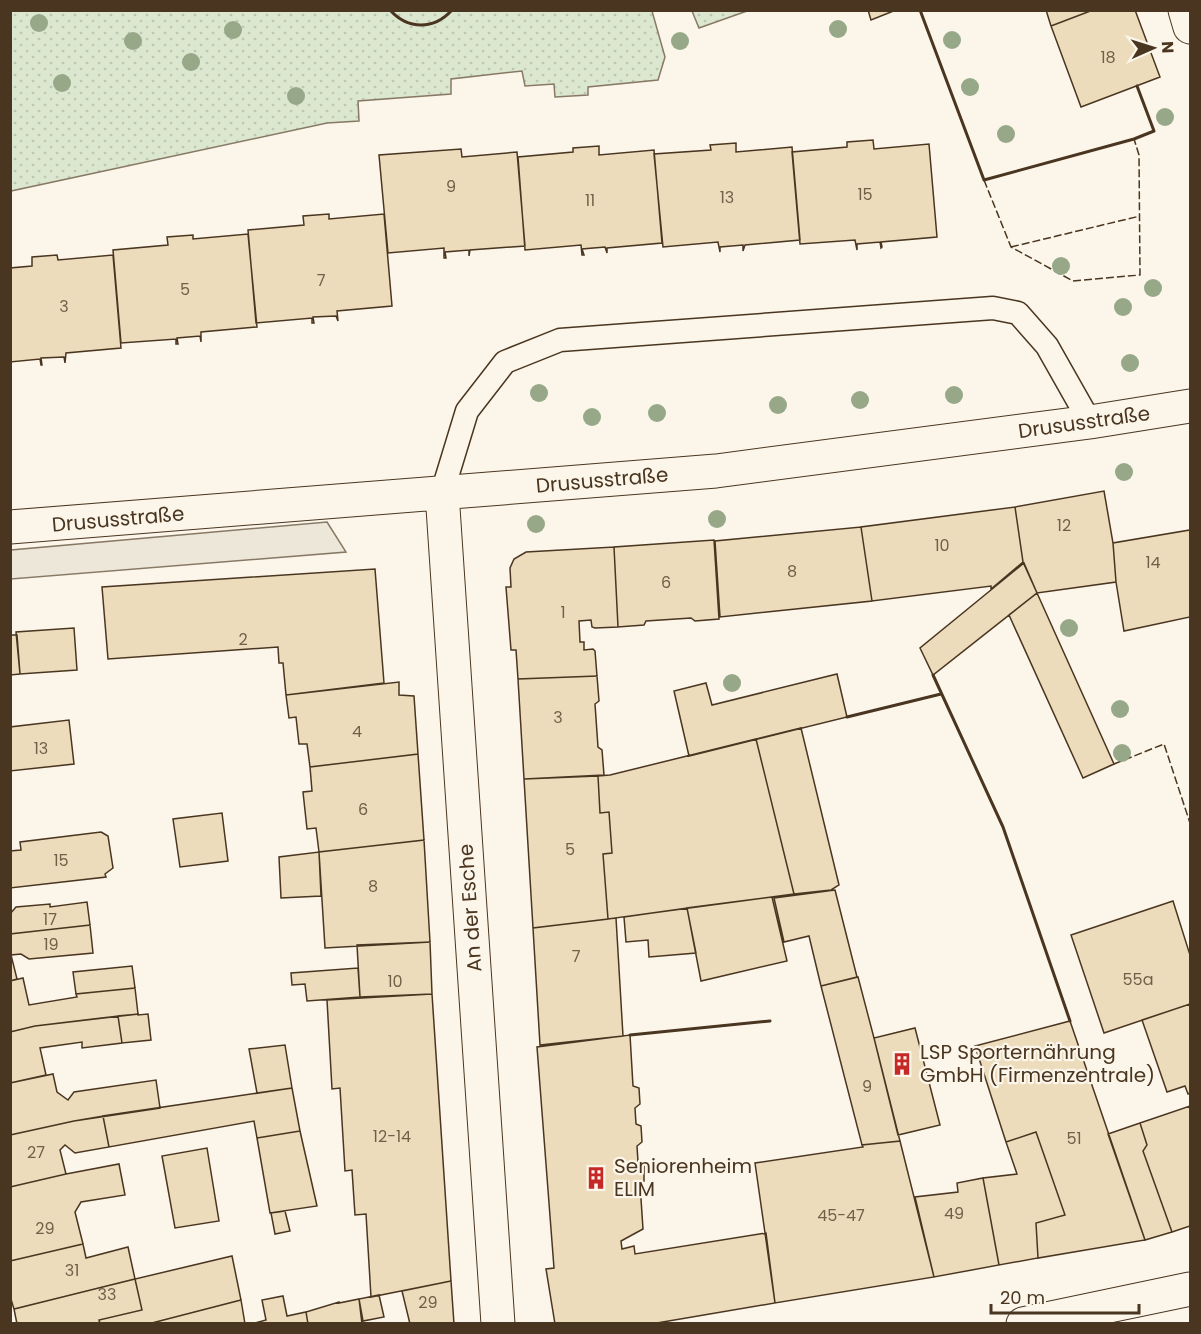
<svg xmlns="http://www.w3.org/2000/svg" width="1201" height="1334" font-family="Poppins,sans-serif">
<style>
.green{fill:url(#green-dots);stroke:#887966;stroke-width:1.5}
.parking{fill:#ede7d9;stroke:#887966;stroke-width:1.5}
.building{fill:#ecdcbc;stroke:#4a3520;stroke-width:1.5}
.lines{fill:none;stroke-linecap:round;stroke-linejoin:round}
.service-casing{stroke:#4a3520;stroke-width:25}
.minor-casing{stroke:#4a3520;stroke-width:35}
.secondary-casing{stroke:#4a3520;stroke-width:35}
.service{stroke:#fbf6e9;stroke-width:22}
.minor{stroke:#fbf6e9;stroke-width:33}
.secondary{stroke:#fbf6e9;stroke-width:33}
.fence{stroke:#4a3520;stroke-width:1.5;stroke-dasharray:8 3;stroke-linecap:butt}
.wall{stroke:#4a3520;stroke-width:3}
.tree{fill:#96a887}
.labels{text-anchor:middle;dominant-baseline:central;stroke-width:4.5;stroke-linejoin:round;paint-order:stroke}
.number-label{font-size:16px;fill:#725f47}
.street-label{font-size:20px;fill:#4a3520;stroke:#fbf6e9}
.poi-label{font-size:20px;fill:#4a3520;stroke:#fbf6e9;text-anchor:start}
</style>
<defs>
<pattern id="green-dots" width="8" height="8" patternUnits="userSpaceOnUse" patternTransform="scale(1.5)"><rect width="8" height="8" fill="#dce7d0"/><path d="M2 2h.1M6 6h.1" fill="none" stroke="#bec7b2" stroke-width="1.8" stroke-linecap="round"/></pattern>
</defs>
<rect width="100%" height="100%" fill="#fbf6e9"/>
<!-- green -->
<path class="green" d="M10,11H652L665,57L658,80L588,87V95L555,97L554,84L525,86L522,71L451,79V94L358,101L359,121L327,123L11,191Z
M692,11H747L699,28Z"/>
<!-- parking -->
<path class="parking" d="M327,522L346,552L11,579V550Z"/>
<!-- building -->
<path class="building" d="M868,10H896L871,20Z
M1046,10H1093L1051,26Z
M1093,10H1135L1160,77L1081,107L1051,26Z
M873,140L874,149L929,144L937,237L881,242L882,247L881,248L880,242L857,244V250L855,240L800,244L792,152L847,147V142Z
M736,143V152L792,147L800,240L745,245L743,251V245L720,247V252L718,242L663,247L654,154L711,150L710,145Z
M599,146V155L654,150L662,243L607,248V253L605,247L582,249L584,255H582L581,245L525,250L518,157L573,152V148Z
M461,149L462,157L517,152L525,246L470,250L469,256V250L445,252L446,258H444V248L388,253L379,155Z
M329,214V219L384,214L392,306L337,311L338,321L336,316L313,317L314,323H312V318L256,323L248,230L304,225L303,216Z
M248,234L257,327L201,332V342L200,336L177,338L178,344H176V339L121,343L113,250L168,245L167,237L193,235V239Z
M57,255L58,260L113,255L121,348L66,353L65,363L64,357L41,358L42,365H41L40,359L10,362V268L32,266V257Z
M1104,491L1113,543L1116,582L1037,593L1023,562L1015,507Z
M1015,507L1023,562L991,589V586L872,601L861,527Z
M861,527L872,601L720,617L715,541Z
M1190,530V617L1124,631L1116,582L1113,543Z
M714,540L719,619L695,621L691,618L646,621L644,625L618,627L614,547Z
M614,547L618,627L595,628L592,627L591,620L579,621L580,642H584V650L593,649L595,651L597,676L518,679L516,650H511L506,587H511L510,568L514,559L526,552Z
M1024,563L1037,593L933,675L920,648Z
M375,569L384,683L286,695L283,663H279L278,647L108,659L102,587Z
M1037,593L1114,764L1083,778L1009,615Z
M74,628L77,670L20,674L16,632Z
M10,635H17L20,674L10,675Z
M837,674L847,717L689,756L674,691L706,683L712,705Z
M597,676L599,701L595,704L598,747L602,750L604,775L524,779L518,679Z
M399,682V695L414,696L418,754L310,767L307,744H299L296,717L289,718L286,695Z
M69,720L74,764L10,771V727Z
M801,728L839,885L831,890L794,894L756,739Z
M756,739L794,894L608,919L603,854L612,853L609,812L600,813L598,776L610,775Z
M418,754L424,840L319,852L316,828L307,829L303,792L312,791L310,767Z
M598,776L600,813L609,812L612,853L603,854L608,919L533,928L524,779Z
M222,813L228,861L180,867L173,819Z
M101,832L108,836L113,868L105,874L106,877L10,888V851L21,850L20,842Z
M424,840L430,942L325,948L319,852Z
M319,852L321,896L281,898L279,857Z
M835,890L857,977L821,986L809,936L784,942L774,898Z
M772,897L787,961L701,981L687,908Z
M1173,901L1190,955V1004L1104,1033L1071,935Z
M87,902L90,925L10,934V914L16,907L50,904V907Z
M687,908L696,953L649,957L648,940L626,942L624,917Z
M616,918L623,1036L540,1045L533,928Z
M90,925L93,953L29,959L21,954L11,955L17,979L10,981V934Z
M430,942L432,994L360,997L357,945Z
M132,966L135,988L76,994L73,972Z
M358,968L360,997L307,1001L305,984L292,985L291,973Z
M858,977L874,1038L900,1141L862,1145L821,986Z
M23,978L29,1005L77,997L76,994L135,988L138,1014L35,1026L10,1032V981Z
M432,994L451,1281L371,1297L366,1214L355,1215L352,1170L345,1171L340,1088L332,1089L327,1000Z
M1190,1004V1093L1188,1094L1185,1086L1167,1092L1142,1020Z
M138,1014V1015L148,1014L151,1040L122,1043L118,1016Z
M118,1016L122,1043L82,1048V1042L40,1048L46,1075L10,1083V1032L35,1026Z
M1070,1021L1145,1240L1038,1258L1036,1223L1065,1215L1036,1132L1006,1142L975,1046Z
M915,1028L940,1125L898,1135L874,1038Z
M630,1035L633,1086L639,1088L640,1104L635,1108L636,1124L641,1126L642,1142L637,1146L638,1162L644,1164V1181L640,1184L643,1229L621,1241L622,1249L634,1246L635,1254L766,1233L775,1303L651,1324H555L546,1269L554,1268L537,1047Z
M285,1045L292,1088L257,1093L249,1049Z
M53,1074L57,1092L68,1100L74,1092L156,1080L160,1108L74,1121L10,1135V1083Z
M292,1088L300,1131L257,1138L254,1121L109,1147L103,1116Z
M1190,1106V1226L1172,1232L1143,1151L1147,1145L1140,1123Z
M103,1116L109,1147L75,1153L65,1145L60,1150L66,1174L10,1187V1135L74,1121Z
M1140,1123L1147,1145L1143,1151L1172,1232L1145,1240L1108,1134Z
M300,1131L317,1206L270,1213L257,1138Z
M1036,1132L1065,1215L1036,1223L1038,1258L999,1265L983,1178L1017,1174L1006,1142Z
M900,1141L934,1277L775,1303L755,1163L863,1147L862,1145Z
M207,1148L219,1221L175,1228L162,1156Z
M119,1164L125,1195L81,1202L75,1212L83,1244L10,1261V1187L66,1174Z
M983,1178L999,1265L934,1277L915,1197L958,1192L957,1183Z
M285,1211L290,1231L275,1234L271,1213Z
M83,1244L86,1258L128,1247L135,1279L14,1309L10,1296V1261Z
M232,1256L241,1300L148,1324H100L99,1320L142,1310L135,1279Z
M135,1279L142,1310L99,1320L100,1324H17L14,1309Z
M451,1281L454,1324H410L402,1291Z
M379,1295L384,1317L363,1321L359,1299Z
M283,1296L287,1316L306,1312L308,1324H251L266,1320L262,1300Z
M359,1299L362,1324H308L306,1312L339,1302V1303Z
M241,1300L245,1324H148Z"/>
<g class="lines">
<!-- service casing -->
<g class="service-casing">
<path id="service" d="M442,493L467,411L505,362L560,340L993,308L1018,313L1047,346L1090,422"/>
</g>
<!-- minor casing -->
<g class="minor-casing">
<path id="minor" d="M1185,10L1190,27
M442,493L498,1324
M10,527L716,471L1090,422L1190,406"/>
</g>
<!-- secondary casing -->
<g class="secondary-casing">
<path id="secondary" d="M1023,1324L1190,1289"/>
</g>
<!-- service -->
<use href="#service" class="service"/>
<!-- minor -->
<use href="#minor" class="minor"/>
<!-- secondary -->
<use href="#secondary" class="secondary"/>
<!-- fence -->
<path class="fence" d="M984,180L1011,247L1073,281L1140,275L1139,155L1134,139
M1011,247L1140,216
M1114,764L1164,744L1190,823"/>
<!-- wall -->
<path class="wall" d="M390,10C408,30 434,30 452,10
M920,10L984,180L1134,139L1154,131L1137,86
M933,675L1003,827L1070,1021
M847,717L941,694
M630,1035L770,1021"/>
</g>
<!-- trees -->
<g class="tree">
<circle cx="39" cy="23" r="9"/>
<circle cx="838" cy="29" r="9"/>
<circle cx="233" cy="30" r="9"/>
<circle cx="952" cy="40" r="9"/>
<circle cx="133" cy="41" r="9"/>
<circle cx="680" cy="41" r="9"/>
<circle cx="191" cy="62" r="9"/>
<circle cx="62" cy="83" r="9"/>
<circle cx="970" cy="87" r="9"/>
<circle cx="296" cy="96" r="9"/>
<circle cx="1165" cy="117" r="9"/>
<circle cx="1006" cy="134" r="9"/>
<circle cx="1061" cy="266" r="9"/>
<circle cx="1153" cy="288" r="9"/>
<circle cx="1123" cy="307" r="9"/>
<circle cx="1130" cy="363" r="9"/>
<circle cx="539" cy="393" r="9"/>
<circle cx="954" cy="395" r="9"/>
<circle cx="860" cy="400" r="9"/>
<circle cx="778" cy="405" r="9"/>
<circle cx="657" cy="413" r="9"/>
<circle cx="592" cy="417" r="9"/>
<circle cx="1124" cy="472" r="9"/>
<circle cx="717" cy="519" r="9"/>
<circle cx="536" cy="524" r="9"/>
<circle cx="1069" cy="628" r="9"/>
<circle cx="732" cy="683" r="9"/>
<circle cx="1120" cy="709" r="9"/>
<circle cx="1122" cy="753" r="9"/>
</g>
<!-- icons -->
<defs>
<g id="building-bare" transform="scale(1.8)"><path d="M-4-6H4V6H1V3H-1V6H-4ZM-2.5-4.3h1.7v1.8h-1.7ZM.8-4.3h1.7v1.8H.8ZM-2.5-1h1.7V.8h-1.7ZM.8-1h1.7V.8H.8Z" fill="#c62828" stroke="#fbf6e9" stroke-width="2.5" paint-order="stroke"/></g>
</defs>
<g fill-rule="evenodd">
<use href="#building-bare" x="902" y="1064"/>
<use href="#building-bare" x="596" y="1178"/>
</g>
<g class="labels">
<!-- number labels -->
<g class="number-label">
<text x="1108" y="57">18</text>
<text x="451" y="186">9</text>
<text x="865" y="194">15</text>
<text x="727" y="197">13</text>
<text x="590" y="200">11</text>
<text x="321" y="280">7</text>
<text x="185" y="289">5</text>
<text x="64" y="306">3</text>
<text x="1064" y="525">12</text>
<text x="942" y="545">10</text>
<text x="1153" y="562">14</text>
<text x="792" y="571">8</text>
<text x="666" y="582">6</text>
<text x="563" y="612">1</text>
<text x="243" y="639">2</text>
<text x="558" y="717">3</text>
<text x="357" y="731">4</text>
<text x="41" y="748">13</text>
<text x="363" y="809">6</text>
<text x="570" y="849">5</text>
<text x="61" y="860">15</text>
<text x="373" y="886">8</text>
<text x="50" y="919">17</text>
<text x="51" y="944">19</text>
<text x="576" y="956">7</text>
<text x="1138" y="979">55a</text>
<text x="395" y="981">10</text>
<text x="867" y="1086">9</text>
<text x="392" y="1136">12-14</text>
<text x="1074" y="1138">51</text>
<text x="36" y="1152">27</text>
<text x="954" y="1213">49</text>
<text x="841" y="1215">45-47</text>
<text x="45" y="1228">29</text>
<text x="72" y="1270">31</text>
<text x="107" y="1294">33</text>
<text x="428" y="1302">29</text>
</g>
<!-- street labels -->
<g class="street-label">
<text transform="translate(1084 422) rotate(-8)">Drususstraße</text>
<text transform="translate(602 480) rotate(-5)">Drususstraße</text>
<text transform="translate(118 519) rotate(-5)">Drususstraße</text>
<text transform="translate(470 908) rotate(-94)">An der Esche</text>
</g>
<!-- poi labels -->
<g class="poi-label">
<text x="920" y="1052">LSP Sporternährung<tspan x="920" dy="23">GmbH (Firmenzentrale)</tspan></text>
<text x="614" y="1166">Seniorenheim<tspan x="614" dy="23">ELIM</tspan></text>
</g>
</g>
<!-- border -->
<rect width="1201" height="1334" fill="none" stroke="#4a3520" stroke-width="24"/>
<!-- north arrow -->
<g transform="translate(1153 48) rotate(87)" stroke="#fbf6e9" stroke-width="4.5" paint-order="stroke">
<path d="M0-4.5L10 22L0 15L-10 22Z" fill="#4a3520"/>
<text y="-9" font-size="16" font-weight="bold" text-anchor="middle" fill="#4a3520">N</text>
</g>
<!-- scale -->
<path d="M991 1304v9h148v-9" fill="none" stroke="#4a3520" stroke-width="3"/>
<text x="1000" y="1304" font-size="18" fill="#4a3520" stroke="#fbf6e9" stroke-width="4.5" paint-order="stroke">20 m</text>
</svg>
